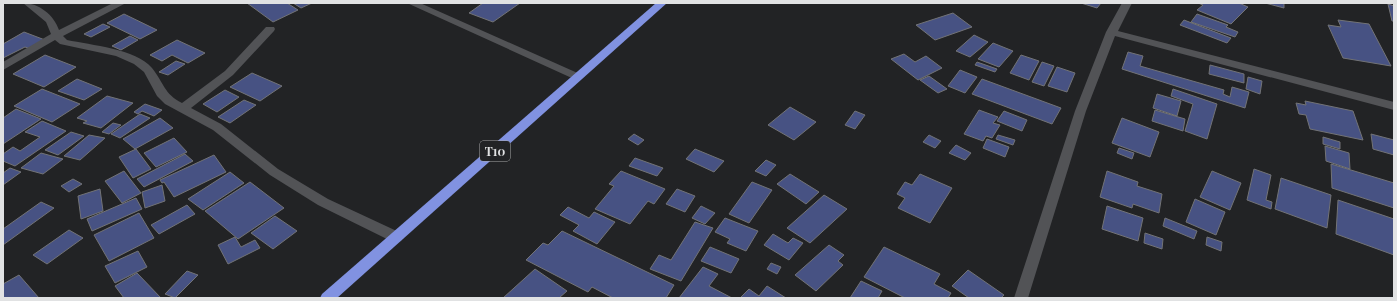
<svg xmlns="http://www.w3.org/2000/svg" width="1397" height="301" font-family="'Playfair Display',serif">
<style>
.building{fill:#475283;stroke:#727376}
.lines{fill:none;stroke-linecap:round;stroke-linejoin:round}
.minor{fill:#525356;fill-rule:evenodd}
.highway{fill:#8192e1;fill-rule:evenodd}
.labels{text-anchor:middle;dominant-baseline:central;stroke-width:3;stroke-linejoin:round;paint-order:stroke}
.shield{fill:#222325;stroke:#a8a9aa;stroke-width:1}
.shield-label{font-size:12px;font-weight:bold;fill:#e1e2e3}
</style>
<rect width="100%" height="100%" fill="#222325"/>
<!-- building -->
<path class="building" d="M247,3H287L298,10L273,22Z
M293,3H312L301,8Z
M483,3H520L493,22L469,13Z
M1081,3H1101L1097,8Z
M1198,3H1239L1248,7L1231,24L1197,10L1203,5Z
M1265,3H1284V8Z
M1388,4L1394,6V21H1392Z
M953,13L972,27L935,40L916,25Z
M124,14L157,30L140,39L107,23Z
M1197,14L1228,25L1226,27L1238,32L1235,37L1191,22Z
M1184,20L1231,38L1227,43L1180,25Z
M1338,20L1369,24L1391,66L1343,58L1328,25L1341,27Z
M103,24L110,27L91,37L84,34Z
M24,32L45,40L30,49L25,47L3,58V44Z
M974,35L988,42L970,57L956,51Z
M130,36L138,40L121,50L112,46Z
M177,40L205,53L188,63L172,55L162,61L150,55Z
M993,43L1013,51L999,67L978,59Z
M1128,52L1143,56L1140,66L1224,90L1223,94L1230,97L1232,87L1249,92L1245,108L1122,69Z
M904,54L915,62L926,56L942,68L918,80L891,59Z
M45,55L76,67L44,87L13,74Z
M1021,55L1039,61L1029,80L1010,73Z
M176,61L185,64L168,75L159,72Z
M977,62L997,69L995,72L975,65Z
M1042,62L1054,66L1044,86L1032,82Z
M1210,65L1244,74V83L1209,74Z
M1057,67L1075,73L1067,92L1048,86Z
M960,70L977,77L965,93L948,86Z
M252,73L282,86L260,101L230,87Z
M929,76L947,89L938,93L920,80Z
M1248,77L1262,81L1260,94L1246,89Z
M77,79L102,89L84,100L58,91Z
M982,79L1061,108L1052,124L972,94Z
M42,89L80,104L52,122L14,106Z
M1173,89L1217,104L1207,139L1185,131L1193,104L1171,96Z
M225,90L239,97L217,112L203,104Z
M1157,94L1181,101L1177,116L1153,108Z
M107,96L133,103L101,128L83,123L87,121L77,118Z
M244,100L256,105L230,123L218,117Z
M1305,101L1353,111L1363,140L1310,129L1306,115L1299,114L1296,103L1306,105Z
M145,104L162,110L154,116L142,111L138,114L134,112Z
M790,107L816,122L794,140L768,125Z
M16,109L41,119L3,144V118Z
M979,110L998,117L993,123L1000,125L992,138L986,136L983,141L964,134Z
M1155,110L1185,119L1183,131L1152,121Z
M855,111L865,115L855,129L845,125Z
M1004,111L1027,120L1022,131L997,121Z
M140,114L150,118L120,138L111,134Z
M160,118L173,128L135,149L123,139Z
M1122,118L1159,132L1150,157L1112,143Z
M42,121L66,131L15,166L3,161V154L13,147L20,151L40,137L25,132Z
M113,123L121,125L109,134L102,132Z
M71,132L84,136L58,155L45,150Z
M634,134L644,140L638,145L628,139Z
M1371,134L1394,140V155L1373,149Z
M89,135L105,138L80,160L64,156Z
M929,135L941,141L935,148L923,142Z
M998,135L1015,140L1013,145L996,139Z
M1323,137L1340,142V149L1323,144Z
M174,138L187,152L156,167L144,153Z
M987,139L1009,147L1005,157L983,148Z
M956,145L971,153L965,160L949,153Z
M1325,146L1349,153L1350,169L1326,161Z
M1119,148L1134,153L1132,159L1117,153Z
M136,149L151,169L133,178L119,157Z
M695,149L724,161L714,172L686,159Z
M41,153L63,159L43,174L21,168Z
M185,154L193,161L144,187L137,179Z
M214,155L226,172L174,197L164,182L162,183L160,180Z
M635,158L663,168L657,176L629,166Z
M766,160L776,165L766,176L755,171Z
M1331,164L1394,183V208L1332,188Z
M10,168L21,172L3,185V173Z
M1254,169L1271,175L1266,200L1272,202L1271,209L1247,200Z
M124,171L141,193L122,203L105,181Z
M621,171L665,189L654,204L648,201L630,224L595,209L614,186L609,184Z
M1107,171L1138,182L1137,186L1162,194L1159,213L1133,204L1132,208L1100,197Z
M1212,171L1241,183L1230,210L1200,197Z
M230,172L244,183L203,210L188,199Z
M790,174L819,192L806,204L777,184Z
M920,174L952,188L930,223L898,208L905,198L897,194L905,182L912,185Z
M1281,178L1331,195L1327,228L1275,209Z
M73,179L82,184L69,192L61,186Z
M250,182L284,208L238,239L205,211Z
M752,182L772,190L749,223L729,214Z
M162,185L165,201L145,208L142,192Z
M100,189L103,211L81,219L78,196Z
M677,189L695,196L685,212L666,204Z
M824,195L847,209L810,243L787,228Z
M136,198L142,209L92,231L87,219Z
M1195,199L1225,212L1216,235L1186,222Z
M1338,200L1394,219V255L1336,234Z
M41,202L54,208L3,245V229Z
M187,205L195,214L159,234L151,225Z
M701,206L715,213L705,224L692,218Z
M1107,206L1143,218L1138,241L1102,229Z
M568,207L589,218L594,212L615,222L597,244L573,231L579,225L560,215Z
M139,213L154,238L109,261L94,235Z
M275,216L297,231L273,249L251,233Z
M725,218L758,231L746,251L727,243L730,239L715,232Z
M1165,218L1197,231L1194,239L1163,226Z
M695,222L713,228L681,281L650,269L659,255L671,260Z
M69,230L83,238L47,264L33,255Z
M562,231L674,285L666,298H613L592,287L588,292L526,260L543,243L548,245Z
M1145,233L1163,239L1162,249L1144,243Z
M773,234L788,243L793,238L803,243L789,260L764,245Z
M235,237L241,247L255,240L260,248L228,264L218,245Z
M1207,237L1222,242L1221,251L1206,245Z
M829,245L844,255L838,261L843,265L816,291L795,275Z
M710,247L739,259L731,273L701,261Z
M884,247L940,274L934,284L951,293L948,298H905L864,277Z
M138,251L147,267L115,283L105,266Z
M771,263L781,267L777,274L767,269Z
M703,267L718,274L709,286L732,298H679Z
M535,269L567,291L559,298H503Z
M968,270L1004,295L1001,298H969L952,286Z
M187,271L198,275L175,298L165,294Z
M137,273L161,298H124L115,286Z
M19,275L39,298H3V284Z
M861,281L882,291L878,298H850Z
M767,286L786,298H740L749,289L759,296Z"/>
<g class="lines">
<!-- minor -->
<path class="minor" d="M23,3C39,3 54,15 59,30L113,3H126L63,36L67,40C91,45 136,49 152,68C164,83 164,94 182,103L225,71L266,27H274L275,29L274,31L233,75L191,108L221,124L278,169L328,199L401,233L403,237L401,241L396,242L391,241L318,205L270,175L213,130L165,104L157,96L144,72L134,64L116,56L60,44L55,40L3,70V62L51,34L46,22Z
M407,3H420L582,75L583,77L578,80L574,79Z
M1122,3H1132L1118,31L1394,102V110L1115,36L1086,111L1028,298H1014L1075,111L1106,32Z"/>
<!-- highway -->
<path class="highway" d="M656,3H667L337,298H320L322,294Z"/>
</g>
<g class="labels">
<!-- shield labels -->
<rect class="shield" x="480" y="141" width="30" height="20" rx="3"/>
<g class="shield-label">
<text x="495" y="151">T10</text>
</g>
</g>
<!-- border -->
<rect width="1397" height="301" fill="none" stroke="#e1e2e3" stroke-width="8"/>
</svg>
